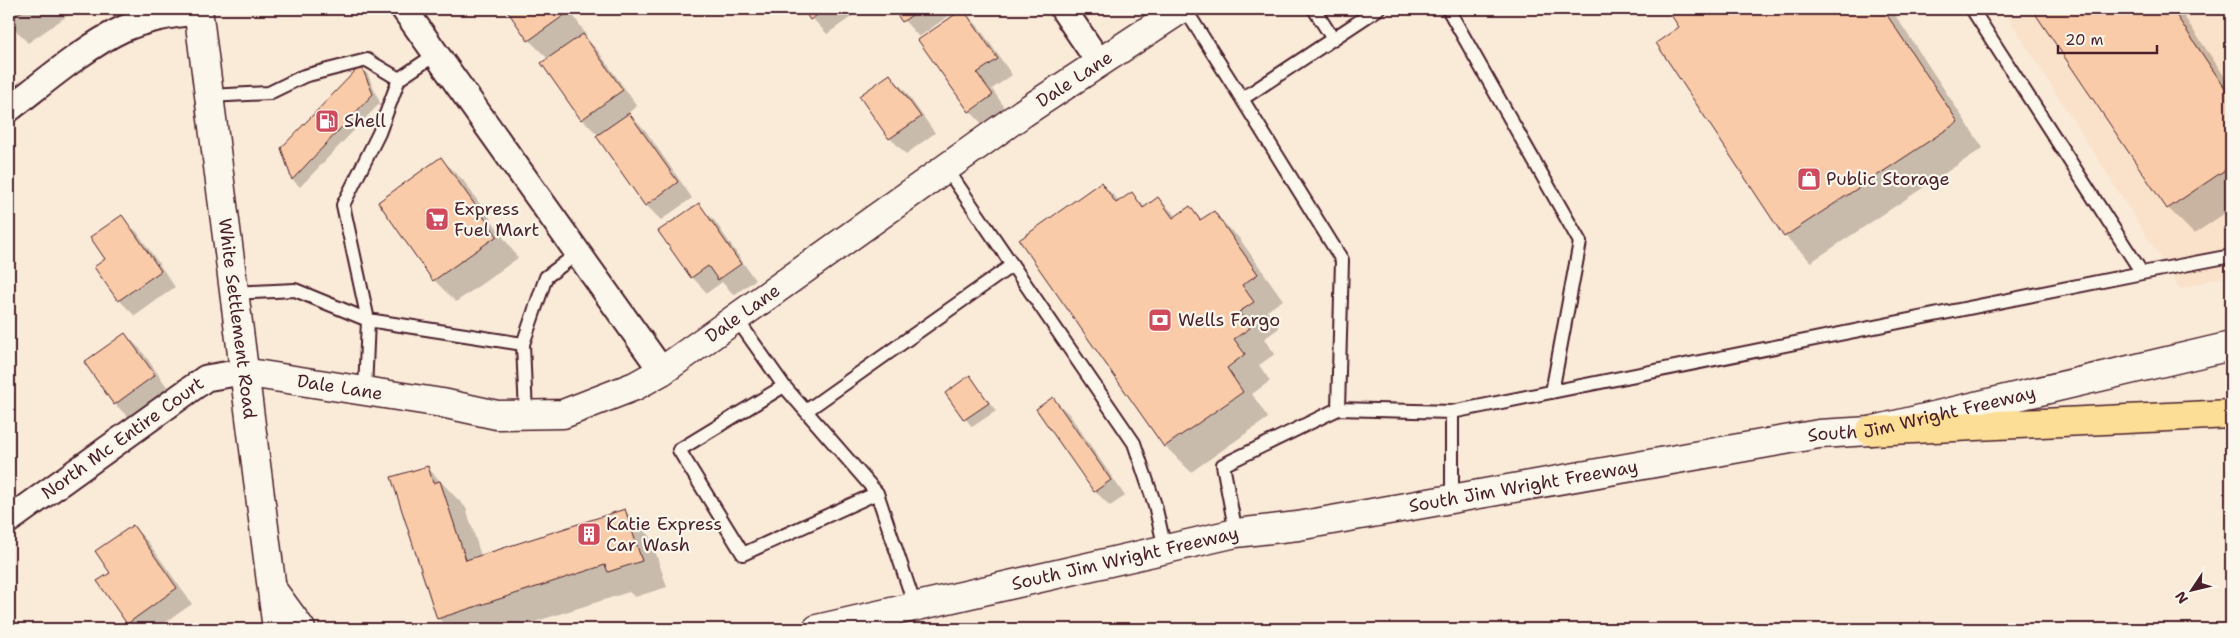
<svg xmlns="http://www.w3.org/2000/svg" width="2240" height="638" font-family="'Shantell Sans',sans-serif">
<style>
.built{fill:#fae1ca}
.shadow{fill:#0003}
.building{fill:#f9cba8;stroke:#4a1f2b}
.lines{fill:none;stroke-linecap:round;stroke-linejoin:round}
.lane-casing{stroke:#4a1f2b;stroke-width:16}
.street-casing{stroke:#4a1f2b;stroke-width:29}
.secondary-casing{stroke:#4a1f2b;stroke-width:31}
.highway-casing{stroke:#4a1f2b;stroke-width:31}
.lane{stroke:#fbf7ec;stroke-width:12}
.street{stroke:#fbf7ec;stroke-width:25}
.secondary{stroke:#fbf7ec;stroke-width:28}
.highway{stroke:#fcde96;stroke-width:28}
.labels{text-anchor:middle;dominant-baseline:central;stroke-width:4.5;stroke-linejoin:round;paint-order:stroke}
.street-label{font-size:18px;fill:#4a1f2b;stroke:#fbf7ec}
.poi-label{font-size:18px;fill:#4a1f2b;stroke:#fbf7ec;text-anchor:start}
</style>
<rect width="100%" height="100%" fill="#faead8"/>
<filter id="ink" filterUnits="userSpaceOnUse"><feTurbulence type="fractalNoise" baseFrequency=".02" numOctaves="2"/><feDisplacementMap in="SourceGraphic" scale="10" xChannelSelector="R" yChannelSelector="G"/><feConvolveMatrix kernelMatrix="1 2 1 2 8 2 1 2 1" color-interpolation-filters="sRGB"/></filter>
<g filter="url(#ink)">
<!-- built -->
<path class="built" d="M2003,9H2231V274L2180,289Z"/>
<!-- shadow -->
<path class="shadow" d="M9,9H77L28,43L9,23Z
M507,9H569L587,36L585,37L598,51L637,106L628,113L645,130L692,198L661,220L646,205L599,136L582,119L548,59L529,40Z
M804,9H855L858,12L827,34Z
M894,9H958L919,37Z
M1669,9H1891L1983,148L1811,262L1785,236L1681,28Z
M2034,9H2179L2231,86V209L2194,234L2168,208Z
M962,10L978,26L1012,75L992,89L1007,111L985,127L970,111Z
M361,67L368,75L380,103L300,187L293,180L282,148Z
M890,75L905,91L935,133L906,154L890,138L860,96Z
M441,159L463,180L518,258L456,302L434,280Z
M1101,183L1120,202L1132,194L1145,207L1158,198L1177,217L1190,208L1202,220L1213,212L1239,238L1283,300L1267,311L1279,328L1264,339L1275,354L1259,365L1270,381L1252,394L1268,418L1191,472L1165,446Z
M698,205L714,220L755,280L734,295L722,282L707,293L692,277Z
M121,217L137,232L175,287L135,316L119,300L96,267L107,259Z
M125,334L141,350L170,391L130,419L115,404Z
M970,377L996,411L972,427L946,393Z
M1053,399L1069,414L1125,496L1110,506L1095,491Z
M427,467L466,508L481,556L624,510L650,536L667,587L635,597L629,592L512,629H449L438,618Z
M133,526L148,542L192,604L156,629H135L128,623L111,573Z"/>
<!-- building -->
<path class="building" d="M9,9H25L9,20Z
M506,9H562L566,14L528,41Z
M803,9H826L810,20Z
M893,9H921L902,22Z
M963,9L998,59L977,73L993,95L969,112L918,40Z
M1667,9H1883L1958,122L1784,237L1656,43L1679,27Z
M2032,9H2172L2231,97V166L2167,209Z
M583,34L623,90L581,120L541,63Z
M361,65L373,94L292,180L281,148Z
M890,74L921,117L889,139L859,96Z
M629,113L678,182L645,206L596,136Z
M441,157L497,236L433,281L378,202Z
M1101,182L1116,203L1132,192L1143,208L1158,197L1173,218L1190,206L1200,220L1214,211L1258,274L1242,285L1254,302L1239,312L1250,328L1234,339L1245,354L1227,368L1243,392L1164,447L1019,240Z
M699,203L741,264L718,280L708,266L691,278L658,231Z
M122,215L161,271L118,301L94,267L105,259L90,237Z
M125,333L155,375L114,405L84,362Z
M970,375L989,403L964,420L945,393Z
M1053,397L1111,480L1094,492L1036,409Z
M428,466L433,483L440,481L466,560L625,509L642,561L608,572L605,565L437,619L391,477Z
M133,525L177,588L127,624L97,581L110,573L95,551Z"/>
<g class="lines">
<!-- lane casing -->
<g class="lane-casing">
<path id="lane" d="M1185,9L1242,99
M1314,9L1333,39
M1448,9L1580,242L1552,392
M209,96L269,93L304,76L367,60L399,79L436,54
M946,168L1134,443L1155,505L1165,549
M2142,273L2231,256
M233,293L295,290L368,320
M736,318L784,386L679,450L743,554L877,493L915,606
M368,320L343,205L379,133L399,79
M523,344L546,277L578,253
M784,386L877,493
M365,391L368,320L523,344L526,415
M1338,409L1342,260L1242,99L1378,9
M806,411L1011,266
M1452,499V412L2142,273L1972,9
M1236,533L1223,465L1338,409L1452,412"/>
</g>
<!-- street casing -->
<g class="street-casing">
<g id="street">
<path d="M404,9L662,371"/>
<path d="M1063,9L1099,62"/>
<path d="M9,109C42,84 86,46 123,29C146,19 174,14 198,12"/>
<path id="s1" d="M9,520L206,378L242,372"/>
</g>
</g>
<!-- secondary casing -->
<g class="secondary-casing">
<g id="secondary">
<path id="s2" d="M198,9L277,629"/>
<path id="s3" d="M242,372L442,403L497,415L563,414L635,386L662,371L1023,113L1181,9"/>
<path d="M274,592L301,629"/>
<path id="s4" d="M817,629L1236,533L1298,526L1819,434L1870,431L2231,346"/>
</g>
</g>
<!-- highway casing -->
<g class="highway-casing">
<path id="highway" d="M1870,431L2231,414"/>
</g>
<!-- lane -->
<use href="#lane" class="lane"/>
<!-- street -->
<use href="#street" class="street"/>
<!-- secondary -->
<use href="#secondary" class="secondary"/>
<!-- highway -->
<use href="#highway" class="highway"/>
</g>
</g>
<!-- icons -->
<defs>
<g id="fuel-square" transform="scale(1.25)"><rect x="-9" y="-9" width="18" height="18" rx="4" fill="#d1495b" stroke="#fbf7ec"/><path d="M-5.5-6h7V0h2V4h1.3V-2.5L3-4.5l.8-.8L6-3V5H2.5V1h-1V6h-7ZM-4.2-4.7v3.2H.2V-4.7Z" fill="#fff"/></g>
<g id="shop-square" transform="scale(1.25)"><rect x="-9" y="-9" width="18" height="18" rx="4" fill="#d1495b" stroke="#fbf7ec"/><path d="M-5-2.5h2.3a2.7 3.5 0 0 1 5.4 0H5L5.5 6h-11ZM-1.5-2.5h3a1.5 2.3 0 0 0-3 0Z" fill="#fff"/></g>
<g id="supermarket-square" transform="scale(1.25)"><rect x="-9" y="-9" width="18" height="18" rx="4" fill="#d1495b" stroke="#fbf7ec"/><path d="M-6-5.5h2.5l.6 2H6L4.5 2H-2.5L-4.4-4H-6ZM-1.5 3.2a1.3 1.3 0 1 0 .1 0ZM3 3.2a1.3 1.3 0 1 0 .1 0Z" fill="#fff"/></g>
<g id="bank-square" transform="scale(1.25)"><rect x="-9" y="-9" width="18" height="18" rx="4" fill="#d1495b" stroke="#fbf7ec"/><path d="M-6-4H6V4H-6ZM0-2.3a2.3 2.3 0 1 0 0 4.6a2.3 2.3 0 1 0 0-4.6Z" fill="#fff"/></g>
<g id="building-square" transform="scale(1.25)"><rect x="-9" y="-9" width="18" height="18" rx="4" fill="#d1495b" stroke="#fbf7ec"/><path d="M-4-6H4V6H1V3H-1V6H-4ZM-2.5-4.3h1.7v1.8h-1.7ZM.8-4.3h1.7v1.8H.8ZM-2.5-1h1.7V.8h-1.7ZM.8-1h1.7V.8H.8Z" fill="#fff"/></g>
</defs>
<g fill-rule="evenodd">
<use href="#fuel-square" x="327" y="121"/>
<use href="#shop-square" x="1809" y="179"/>
<use href="#supermarket-square" x="437" y="219"/>
<use href="#bank-square" x="1160" y="320"/>
<use href="#building-square" x="589" y="534"/>
</g>
<g class="labels">
<!-- street labels -->
<g class="street-label">
<text stroke="none"><textPath href="#s3" startOffset="938">Dale Lane</textPath></text>
<text stroke="none"><textPath href="#s3" startOffset="532">Dale Lane</textPath></text>
<text stroke="none"><textPath href="#s2" startOffset="312">White Settlement Road</textPath></text>
<text stroke="none"><textPath href="#s3" startOffset="99">Dale Lane</textPath></text>
<text stroke="none"><textPath href="#s4" startOffset="1126">South Jim Wright Freeway</textPath></text>
<text stroke="none"><textPath href="#s1" startOffset="140">North Mc Entire Court</textPath></text>
<text stroke="none"><textPath href="#s4" startOffset="721">South Jim Wright Freeway</textPath></text>
<text stroke="none"><textPath href="#s4" startOffset="316">South Jim Wright Freeway</textPath></text>
</g>
<!-- poi labels -->
<g class="poi-label">
<text x="344" y="121">Shell</text>
<text x="1826" y="179">Public Storage</text>
<text x="454" y="209">Express<tspan x="454" dy="21">Fuel Mart</tspan></text>
<text x="1178" y="320">Wells Fargo</text>
<text x="606" y="524">Katie Express<tspan x="606" dy="21">Car Wash</tspan></text>
</g>
</g>
<!-- margin -->
<rect width="2240" height="638" fill="none" stroke="#fbf7ec" stroke-width="30"/>
<rect x="15" y="15" width="2210" height="608" fill="none" stroke="#4a1f2b" stroke-width="2" filter="url(#ink)"/>
<!-- north arrow -->
<g transform="translate(2192 590) rotate(235)" stroke="#fbf7ec" stroke-width="4" paint-order="stroke">
<path d="M0-4L9 19L0 12L-9 19Z" fill="#4a1f2b"/>
<text y="-8" font-size="14" font-weight="bold" text-anchor="middle" fill="#4a1f2b">N</text>
</g>
<!-- scale -->
<path d="M2058 45v8h99v-8" fill="none" stroke="#4a1f2b" stroke-width="2.5"/>
<text x="2065" y="45" font-size="15" fill="#4a1f2b" stroke="#fbf7ec" stroke-width="4" paint-order="stroke">20 m</text>
</svg>
